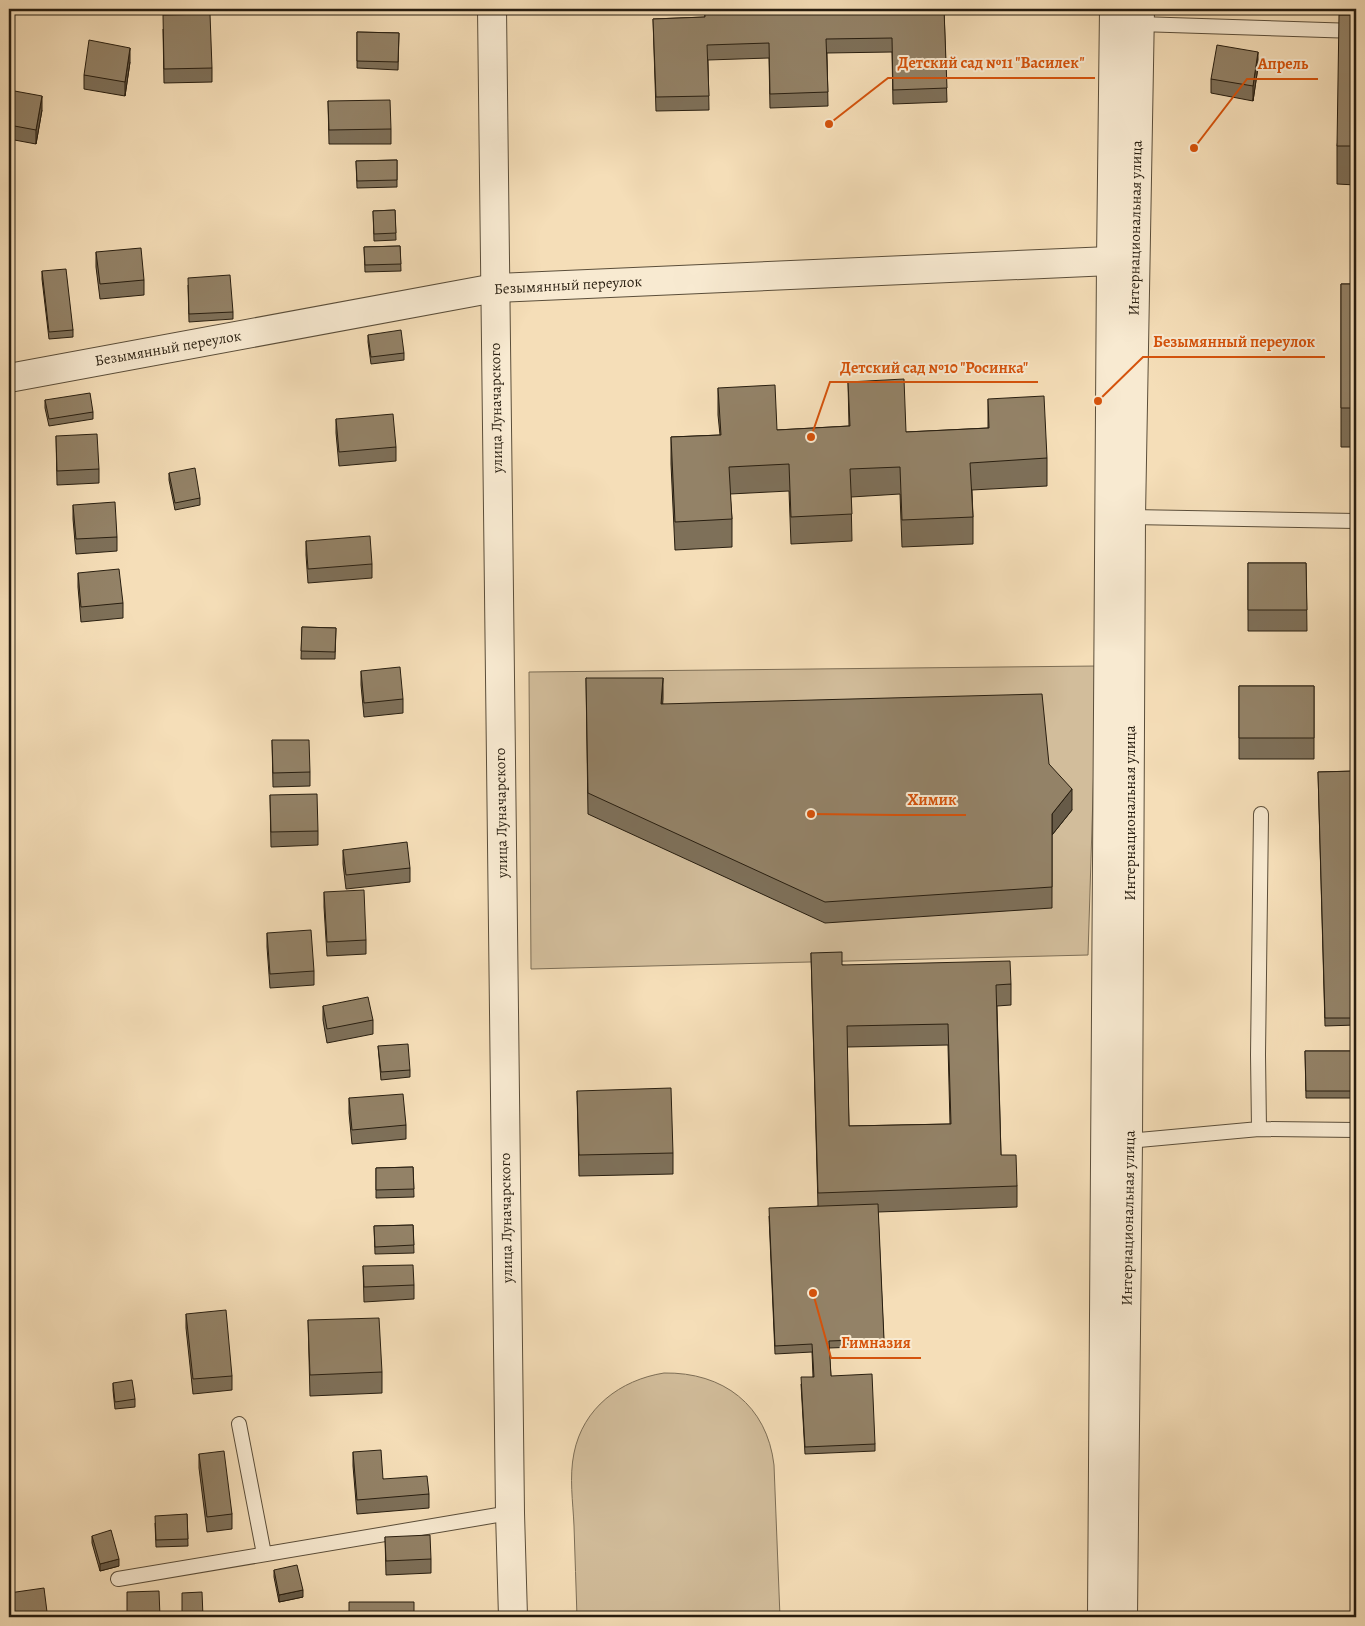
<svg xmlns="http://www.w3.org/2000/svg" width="1365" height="1626" font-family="Alegreya,serif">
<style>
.pitch{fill:#d2bd9b;stroke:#7d6e56}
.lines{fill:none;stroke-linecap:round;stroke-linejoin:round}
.service-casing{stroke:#5b4e3a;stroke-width:16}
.minor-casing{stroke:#5b4e3a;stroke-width:30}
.tertiary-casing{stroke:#5b4e3a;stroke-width:30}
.service{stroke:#f8ead1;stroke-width:14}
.minor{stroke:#f8ead1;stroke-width:28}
.tertiary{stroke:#f8ead1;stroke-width:28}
.wall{fill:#7e7059;stroke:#281e10;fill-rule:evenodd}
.shaded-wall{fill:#675b48;stroke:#281e10}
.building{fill:#938267;stroke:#281e10;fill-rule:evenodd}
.labels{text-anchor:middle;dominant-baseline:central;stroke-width:4;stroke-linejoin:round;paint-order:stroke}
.street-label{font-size:15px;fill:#281e10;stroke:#f8ead1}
.leader{fill:none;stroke:#d5530c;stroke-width:2}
.callout-dot{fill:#d5530c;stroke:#f8ead1;stroke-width:2}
.callout-label{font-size:16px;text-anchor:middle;font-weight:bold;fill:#d5530c;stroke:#f8ead1;stroke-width:4;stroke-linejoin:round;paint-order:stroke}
</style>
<rect width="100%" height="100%" fill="#f5deb8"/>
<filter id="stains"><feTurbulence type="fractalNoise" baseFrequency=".004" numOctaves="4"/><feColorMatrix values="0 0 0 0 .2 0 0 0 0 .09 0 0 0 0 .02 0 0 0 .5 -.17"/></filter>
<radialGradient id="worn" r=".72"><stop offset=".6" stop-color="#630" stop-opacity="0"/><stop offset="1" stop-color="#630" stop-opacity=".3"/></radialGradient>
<!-- pitch -->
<path class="pitch" d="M1097,666L1088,955L531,969L529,672Z
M664,1373C723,1372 767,1405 774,1465L780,1617H577C576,1587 575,1556 574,1526C573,1502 569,1477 574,1453C583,1408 620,1380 664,1373Z
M888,1613V1617H810Z"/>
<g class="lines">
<!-- service casing -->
<g class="service-casing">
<path id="service" d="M1139,24L1356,31
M1131,517L1356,521
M1259,1129L1258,1055L1261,814
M1128,1141L1259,1129L1356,1130
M239,1424L264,1554
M118,1579L510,1513"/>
</g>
<!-- minor casing -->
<g class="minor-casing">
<path id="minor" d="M9,378L495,288L1133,260"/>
</g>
<!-- tertiary casing -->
<g class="tertiary-casing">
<path id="tertiary" d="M492,9L510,1513L513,1617
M1102,1617L1111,260L1114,9
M1123,1617L1128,1141L1131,517L1140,9"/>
</g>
<!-- service -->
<use href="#service" class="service"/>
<!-- minor -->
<use href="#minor" class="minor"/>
<!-- tertiary -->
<use href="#tertiary" class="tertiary"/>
</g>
<!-- wall -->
<path class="wall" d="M704,9H759V14L837,11V9H944L947,102L893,104L892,52L827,53L828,106L770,108L769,58L708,60L709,110L656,111L653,19L705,17Z
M1356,15V185L1337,184V146Z
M163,29L212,68V82L164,83Z
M357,32L399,33L398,70L357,68Z
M130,62L125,96L84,89V75Z
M1258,67L1253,101L1211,93V79Z
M9,90L42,110L36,144L9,139Z
M328,101L391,129V144H329Z
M397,160V187L357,188L356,161Z
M395,210L396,240L374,241L373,211Z
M400,246L401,271L365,272L364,247Z
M96,252L144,280V295L100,299L96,267Z
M42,271L73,330V337L49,339L42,279Z
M1341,284H1356V447H1341Z
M188,285L233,312V319L189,322Z
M368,335L404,353V360L371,364L368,342Z
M848,382L906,432L988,428V399L1047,458V486L972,490L973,517V544L902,547L900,494L851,497L852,541L791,544L789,491L730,494L732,519V547L675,550L671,464V437L720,435L718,415V388L777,430L849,426Z
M45,400L93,412V419L49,426L45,408Z
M336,419L396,447V461L339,466L336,433Z
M56,436L99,469V483L57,485Z
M169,473L200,498V505L175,510L169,480Z
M73,505L117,537V551L76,554L73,519Z
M306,541L372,564V578L308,583L306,555Z
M1248,563H1306L1307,631H1248Z
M78,573L123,603V618L81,622L78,587Z
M302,627L336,628L335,659H301Z
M361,671L403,699V713L364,717L361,685Z
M586,678L662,704L1049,764L1072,810L1052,835V908L825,923L588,814Z
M1239,686H1314V759H1239Z
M272,740L310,772V786L273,787Z
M1356,771V1025L1325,1026L1318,772Z
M270,795L318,831V845L271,847Z
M343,850L410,868V882L346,889L343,864Z
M324,892L366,940V954L327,956L324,907Z
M267,933L314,971V985L270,988L267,947Z
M811,953L842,965L1011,984V1005L997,1006L1001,1155L1017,1186V1207L878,1212L884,1346L829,1348L831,1376L875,1444V1451L805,1454L801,1384L813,1377L812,1352L775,1354L769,1216L818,1206ZM948,1045L950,1124L849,1126L847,1047Z
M323,1006L373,1020V1034L327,1043L323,1020Z
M378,1046L410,1070V1077L381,1080Z
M1305,1051H1352V1098H1306Z
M577,1091L673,1153V1174L579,1176Z
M349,1098L406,1125V1139L352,1144L349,1113Z
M413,1167L414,1197L376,1198V1168Z
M413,1225L414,1253L375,1254L374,1226Z
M363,1266L414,1285V1299L364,1302Z
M186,1314L232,1376V1390L193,1394L186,1328Z
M308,1320L382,1372V1393L310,1396Z
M113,1383L135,1399V1407L115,1409L113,1390Z
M353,1452L383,1479L429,1494V1508L357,1514L353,1466Z
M199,1454L232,1514V1529L207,1532L199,1468Z
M187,1514L188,1546L156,1547L155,1523Z
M92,1536L119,1566L100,1571L92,1543Z
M385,1537L431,1559V1573L386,1575Z
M274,1570L303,1597L279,1602L274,1577Z
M47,1612V1617H9Z"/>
<!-- shaded-wall -->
<path class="shaded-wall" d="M130,48V62L125,96V82Z
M1258,52V67L1253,101V86Z
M42,96V110L36,144V130Z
M663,678V699L661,725V704Z
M1072,789V810L1052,835V814Z
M119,1559V1566L100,1571V1564Z
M303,1590V1597L279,1602V1595Z"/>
<!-- building -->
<path class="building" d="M705,9H759V14L837,11V9H944L947,88L893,90L892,38L826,39L828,92L770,94L769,43L707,45L709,96L656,97L653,19L705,17Z
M210,14L212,68L164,69L163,15Z
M1339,15H1356V146H1337Z
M357,32L399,33L398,62L357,61Z
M89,40L130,48L125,82L84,75Z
M1217,45L1258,52L1253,86L1211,79Z
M9,90L42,96L36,130L9,125Z
M390,100L391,129L329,130L328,101Z
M397,160V180L357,181L356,161Z
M395,210L396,233L374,234L373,211Z
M400,246L401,264L365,265L364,247Z
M141,248L144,280L100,284L96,252Z
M66,269L73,330L49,332L42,271Z
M230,275L233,312L189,314L188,278Z
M1341,284H1356V408H1341Z
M401,330L404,353L371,357L368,335Z
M904,379L906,432L989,428L988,399L1044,396L1047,458L970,463L973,517L902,520L900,467L850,469L852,514L791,517L789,464L729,467L732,519L675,522L671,437L721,435L718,388L775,385L777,430L850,426L848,382Z
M90,393L93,412L49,419L45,400Z
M393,414L396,447L339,452L336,419Z
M97,434L99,469L57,471L56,436Z
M195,468L200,498L175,503L169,473Z
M115,502L117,537L76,539L73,505Z
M370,536L372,564L308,569L306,541Z
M1248,563H1306L1307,610H1248Z
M119,569L123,603L81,607L78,573Z
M302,627L336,628L335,652L301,651Z
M400,667L403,699L364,703L361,671Z
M586,678H663L661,704L1042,694L1049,764L1072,789L1052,814V887L825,902L588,793Z
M1239,686H1314V738H1239Z
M272,740H309L310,772L273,773Z
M1356,771V1018H1325L1318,772Z
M317,794L318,831L271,832L270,795Z
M407,842L410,868L346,875L343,850Z
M364,890L366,940L327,942L324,892Z
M311,930L314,971L270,974L267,933Z
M842,952V965L1010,961L1011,984L996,985L1001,1155H1016L1017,1186L818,1193L811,953ZM948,1024L951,1124L849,1126L847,1026Z
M368,997L373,1020L327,1029L323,1006Z
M408,1044L410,1070L381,1072L378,1046Z
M1305,1051H1352V1091H1306Z
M671,1088L673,1153L579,1155L577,1091Z
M403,1094L406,1125L352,1130L349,1098Z
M413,1167L414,1189L376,1190V1168Z
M878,1204L884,1339L829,1341L831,1376L872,1374L875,1444L805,1447L801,1377H814L812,1344L775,1346L769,1208Z
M413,1225L414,1245L375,1247L374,1226Z
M413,1265L414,1285L364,1287L363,1266Z
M226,1310L232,1376L193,1379L186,1314Z
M379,1318L382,1372L310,1375L308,1320Z
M132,1380L135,1399L115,1402L113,1383Z
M381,1450L383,1479L427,1476L429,1494L357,1500L353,1452Z
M224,1451L232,1514L207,1517L199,1454Z
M187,1514L188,1539L156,1540L155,1516Z
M111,1530L119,1559L100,1564L92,1536Z
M430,1535L431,1559L386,1561L385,1537Z
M297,1565L303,1590L279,1595L274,1570Z
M44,1588L47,1612L9,1617V1593Z
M159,1591L160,1617H127V1592Z
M202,1592L203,1617H182V1593Z
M349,1602H414V1617H349Z
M111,1612V1617H65Z"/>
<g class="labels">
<!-- street labels -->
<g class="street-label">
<text transform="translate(1135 228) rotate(-89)">Интернациональная улица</text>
<text transform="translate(568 285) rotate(-3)">Безымянный переулок</text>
<text transform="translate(168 348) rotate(-10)">Безымянный переулок</text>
<text transform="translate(496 408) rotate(-91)">улица Луначарского</text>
<text transform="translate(501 813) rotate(-91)">улица Луначарского</text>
<text transform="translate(1130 813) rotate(-90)">Интернациональная улица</text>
<text transform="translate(506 1218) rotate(-91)">улица Луначарского</text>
<text transform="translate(1128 1218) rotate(-89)">Интернациональная улица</text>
</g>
</g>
<!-- callouts -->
<path class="leader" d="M829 124L888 78H1095M1194 148L1247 79H1318M1098 401L1143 357H1325M811 437L830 382H1038M811 814L897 815H966M813 1293L831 1358H921"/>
<g class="callout-dot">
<circle cx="829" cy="124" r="5"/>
<circle cx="1194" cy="148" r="5"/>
<circle cx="1098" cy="401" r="5"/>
<circle cx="811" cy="437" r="5"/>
<circle cx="811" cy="814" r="5"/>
<circle cx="813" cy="1293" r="5"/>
</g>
<g class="callout-label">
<text x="991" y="68">Детский сад №11 "Василек"</text>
<text x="1283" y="69">Апрель</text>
<text x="1234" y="347">Безымянный переулок</text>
<text x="934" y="373">Детский сад №10 "Росинка"</text>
<text x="932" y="805">Химик</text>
<text x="876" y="1348">Гимназия</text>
</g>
<!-- margin -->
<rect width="1365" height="1626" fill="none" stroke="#f5deb8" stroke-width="30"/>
<rect x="10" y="10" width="1345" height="1606" fill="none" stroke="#281e10" stroke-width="2.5"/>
<rect x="15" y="15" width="1335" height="1596" fill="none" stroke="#281e10"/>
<rect width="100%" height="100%" filter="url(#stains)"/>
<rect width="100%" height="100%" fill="url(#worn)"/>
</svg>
